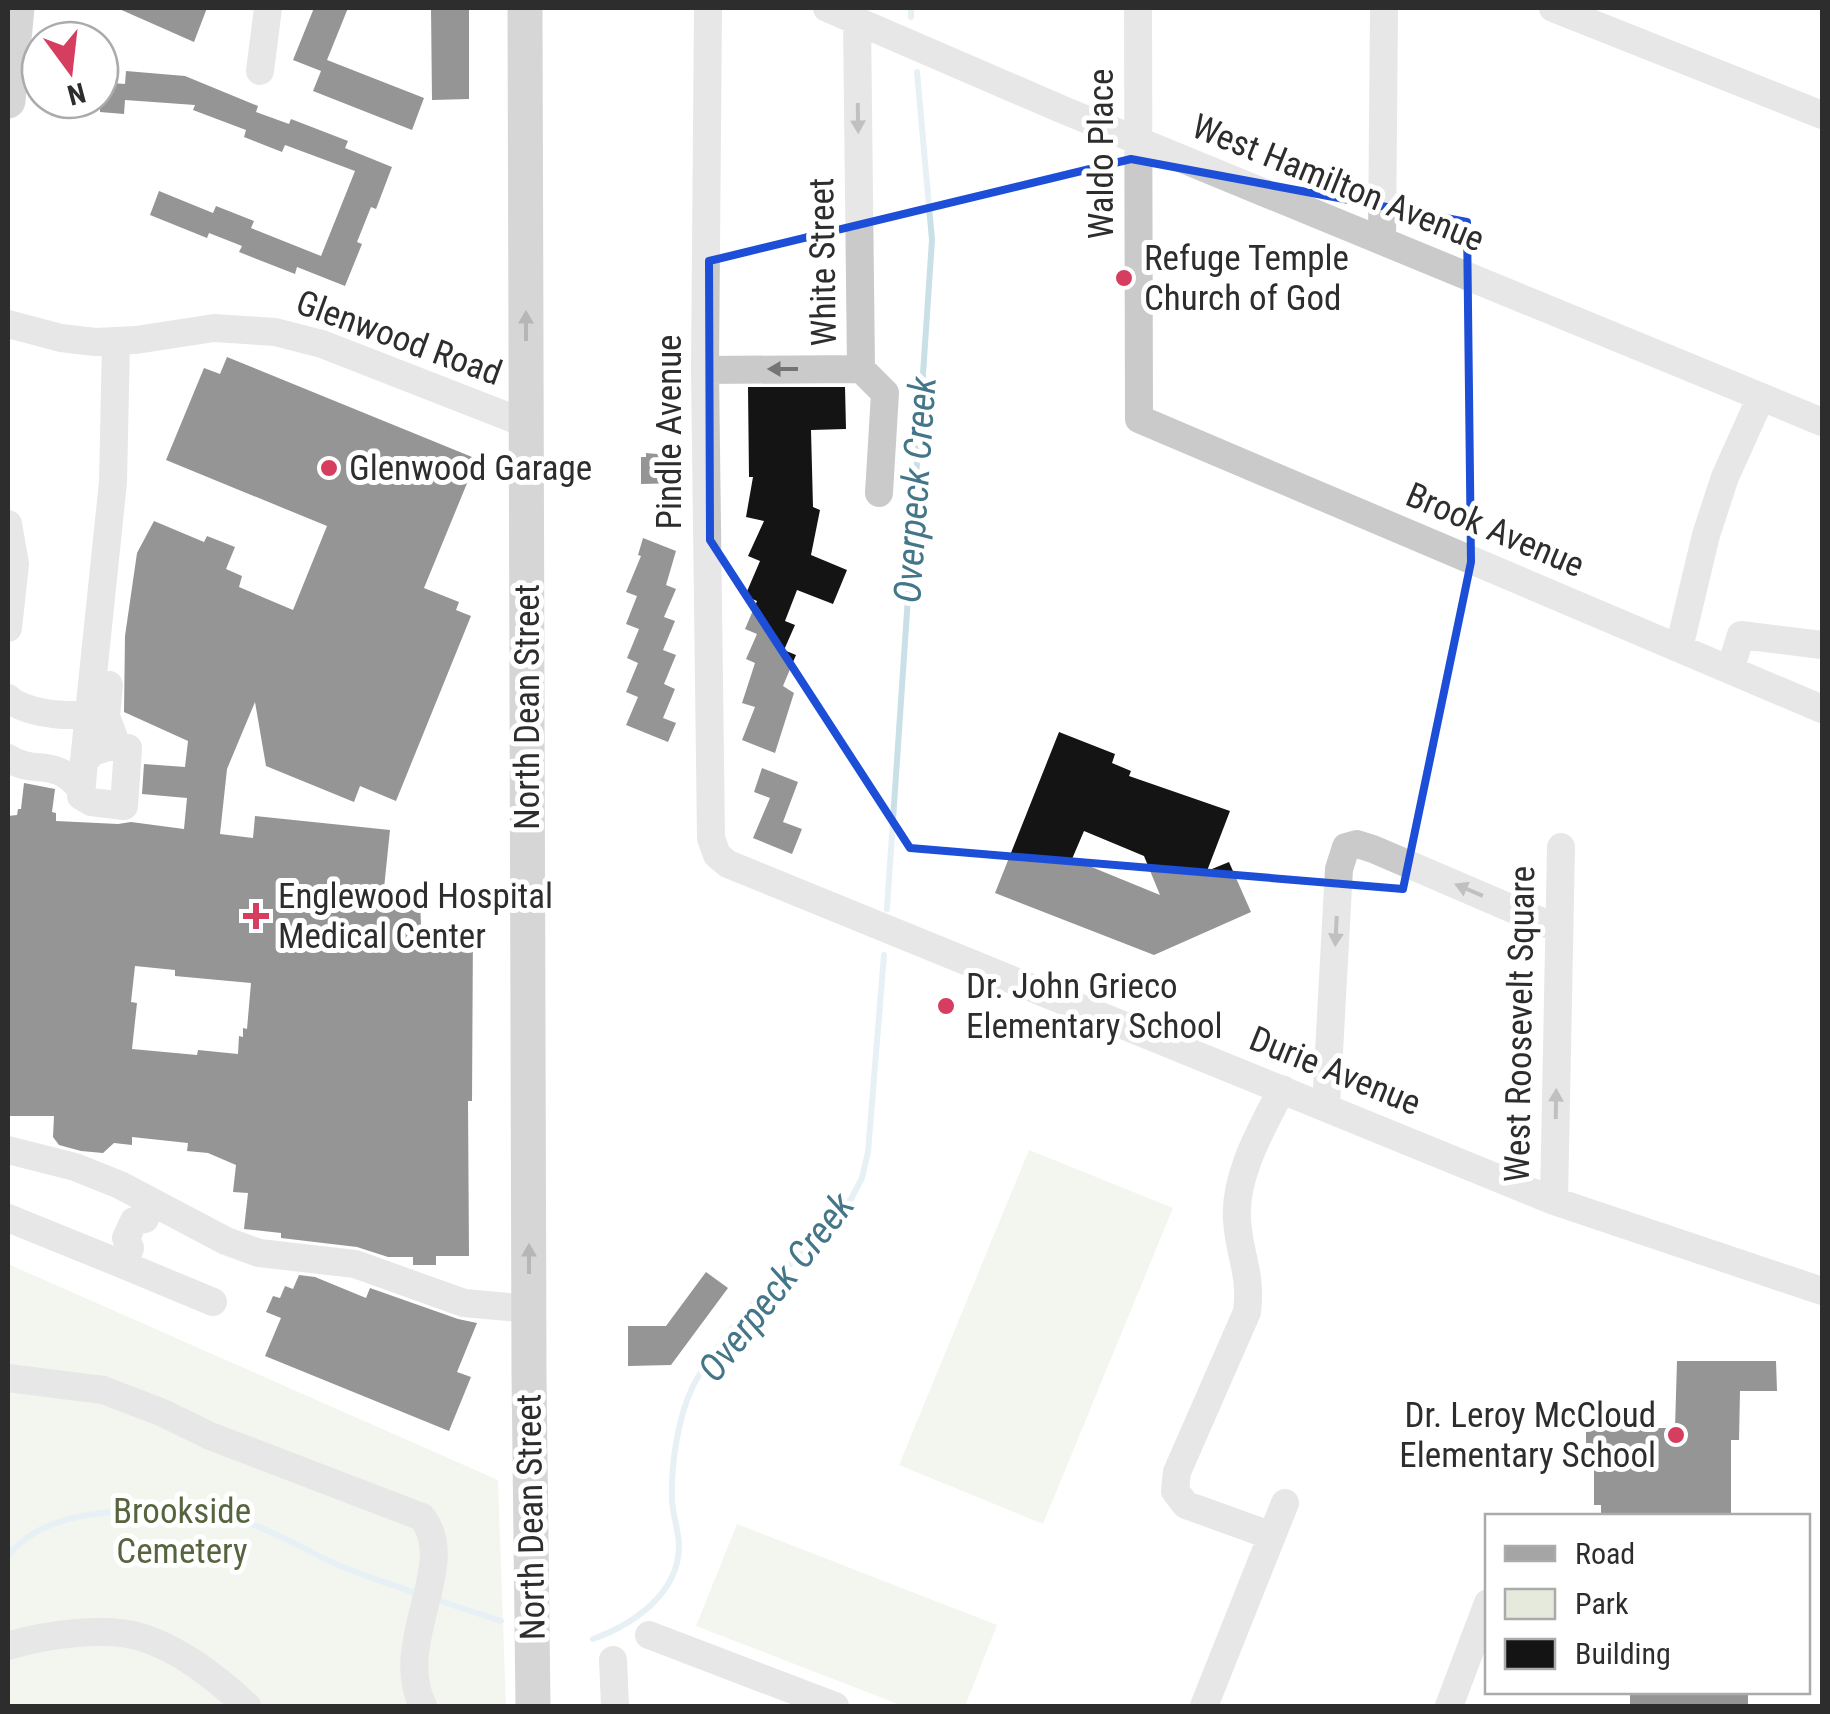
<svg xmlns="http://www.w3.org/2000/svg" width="1830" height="1714" font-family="'Roboto Condensed',sans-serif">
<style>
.green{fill:#e5eadc}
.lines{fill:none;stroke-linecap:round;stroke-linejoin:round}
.stream{stroke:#cae0e8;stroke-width:6}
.building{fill:#141414;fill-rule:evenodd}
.minor{stroke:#cacaca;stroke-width:28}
.major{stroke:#a5a5a5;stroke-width:35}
.oneway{fill:#747474}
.oneway2{fill:#5d5d5d}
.marked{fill:none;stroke:#1d4ed8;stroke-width:8;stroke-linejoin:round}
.poi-dot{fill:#d53e5e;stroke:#fff;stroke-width:4}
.labels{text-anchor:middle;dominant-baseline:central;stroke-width:10;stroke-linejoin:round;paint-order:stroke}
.street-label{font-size:35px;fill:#2d2d2d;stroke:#fff}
.poi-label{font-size:35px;fill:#2d2d2d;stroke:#fff;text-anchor:start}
.park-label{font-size:35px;fill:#56653f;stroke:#fff}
.water-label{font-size:38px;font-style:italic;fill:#437688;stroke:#fff}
</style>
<rect width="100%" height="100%" fill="#fff"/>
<!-- green -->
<path class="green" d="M1029,1150L1173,1208L1043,1524L899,1465Z
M8,1264L498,1480L506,1706H8Z
M737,1524L997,1625L965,1706H903L696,1626Z"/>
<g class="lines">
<!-- stream -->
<path class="stream" d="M911,8V17
M887,909L932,240L917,72
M8,1555C33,1526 67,1517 103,1513C141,1509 181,1505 218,1514C259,1523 294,1544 331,1562C359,1575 389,1583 418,1594
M434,1599L501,1621
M593,1639C634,1624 680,1593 679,1544C678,1528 672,1513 672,1498C671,1464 678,1417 693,1386C727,1320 802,1256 851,1199L862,1178L868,1152L884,955"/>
</g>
<!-- building -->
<path class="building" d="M117,8H207L194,42Z
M314,8H348L327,60L424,98L412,130L313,91L321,71L293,60Z
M431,8L469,9V99L432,100Z
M126,71L185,76L258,106L256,112L289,124L291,119L348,141L345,148L392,167L376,209L371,207L357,242L362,244L345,286L297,267L295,274L239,252L242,246L209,233L207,238L150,215L159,191L213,213L216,206L254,221L251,228L321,256L355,171L285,145L282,152L244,137L246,130L193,110L195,105L125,100L124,114L100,112V82L125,84Z
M227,357L477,459L424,588L459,602L456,610L471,616L396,801L360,786L354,802L266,766L255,702L227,769L220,834L253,838L255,816L390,830L383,898L420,899L421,926H473L472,1101H468L469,1256H436V1265H413V1257H388L357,1247L281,1238V1233L244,1229L248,1193L233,1192L236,1165L208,1153L187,1151L188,1143L132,1137V1145L114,1143L103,1153L81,1151L59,1145L53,1137L54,1116H8V816L17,815L18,809H21L24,783L55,789L52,812L56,813V821L118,824L131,822L184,829L187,798L142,794L144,764L185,767L188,741L124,712L125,636L137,553L154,521L204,542L207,536L235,547L226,569L242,576L239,587L293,610L327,526L166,460L204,368L220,374ZM135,966L175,970V976L251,983L247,1029L243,1028V1037L239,1036L238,1054L198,1050L197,1055L132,1049L137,1003L131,1002Z
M748,387H845L846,429L811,430L813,507L820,510L811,555L847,570L833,604L797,590L785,621L795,625L784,650L796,655L783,686L794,693L775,753L742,740L755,707L742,703L755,663L746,659L757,634L745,629L757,601L745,596L760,561L748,556L764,521L746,517L753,477H749Z
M646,453L679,456L680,483L641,484V457H646Z
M643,538L676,551L666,585L676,589L664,617L675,621L663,650L676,655L664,684L675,689L663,718L676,723L668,742L626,725L638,697L626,692L638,663L627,658L639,629L626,624L637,596L626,592L641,556L638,555Z
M1059,732L1115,754L1112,763L1131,771L1129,776L1230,811L1207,871L1229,862L1251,912L1154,955L995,893ZM1084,831L1144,856L1160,895L1072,859Z
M762,768L798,782L783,822L802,829L792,854L753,838L770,798L754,792Z
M706,1272L728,1288L671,1365L628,1366V1326H666Z
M299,1275L315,1277L366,1298L370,1288L458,1319L477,1323L457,1372L471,1377L449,1431L265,1356L281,1318L266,1312L273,1296L280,1298L285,1286L293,1289Z
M1677,1361H1776L1777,1391H1740L1739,1440H1731V1516H1681V1513L1601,1516V1505H1594V1446H1586V1428H1675Z
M1630,1692H1748V1706H1630Z"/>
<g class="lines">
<!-- minor -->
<path class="minor" d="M708,8L705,370L711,838L717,855L728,864L1554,1201L1822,1291
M827,8L1061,109L1822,422
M1138,8L1139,419L1822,709
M1553,8L1822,115
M857,20L861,369L885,393L879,493
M260,71L268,8
M1382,241L1384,8
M8,324L61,338L95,342L136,340L214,328L275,332L322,344L527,424
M705,370L861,369
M8,524L15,564L8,628
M1679,648L1706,535L1725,477L1761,397
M1730,670L1741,635L1822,645
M109,685L106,716L117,746
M8,698C25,715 84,721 105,708
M108,747L128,748L124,806L91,802L81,796L84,761L93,752Z
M8,758C35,776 54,756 81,789
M84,761L113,482L116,342
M1326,1107L1339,869L1346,847L1357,844L1373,849L1559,929
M8,1150L75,1167L120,1185L226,1241L259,1253L355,1264L464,1303L530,1309
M1554,1201L1561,847
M8,1218L124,1265L130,1248L126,1238L134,1221L145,1219
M124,1265L213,1302
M8,1378L103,1390L163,1413L210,1436L422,1517C460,1566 391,1641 423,1706
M1272,1536L1186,1505L1175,1491L1177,1472L1247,1312C1252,1272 1239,1256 1237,1220C1234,1175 1262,1128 1282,1089
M649,1635L835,1706
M8,1646C42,1635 106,1626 141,1637C182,1650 216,1678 247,1706
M613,1660L615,1706
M1204,1706L1285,1503
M1449,1706L1488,1603"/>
<!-- major -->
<path class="major" d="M525,8L529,1374L533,1706
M8,101L17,8"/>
</g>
<!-- one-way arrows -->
<defs><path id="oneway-solid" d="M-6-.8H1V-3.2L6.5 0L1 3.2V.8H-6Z" transform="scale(2.5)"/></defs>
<g class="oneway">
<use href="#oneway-solid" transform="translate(858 118) rotate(89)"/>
<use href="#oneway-solid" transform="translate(783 369) rotate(180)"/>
<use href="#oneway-solid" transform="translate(1469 890) rotate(-157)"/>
<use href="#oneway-solid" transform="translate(1336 931) rotate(93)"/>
<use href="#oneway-solid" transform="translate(1556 1104) rotate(-89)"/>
</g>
<g class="oneway2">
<use href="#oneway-solid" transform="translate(526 326) rotate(-90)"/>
<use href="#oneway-solid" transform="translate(529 1259) rotate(-90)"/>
</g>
<!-- marked area -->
<path d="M0 0H1830V1714H0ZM1131,159L1467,222L1471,562L1403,889L910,848L710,540L709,261Z" fill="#fff" fill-opacity=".55" fill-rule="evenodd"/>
<path class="marked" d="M1131,159L1467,222L1471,562L1403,889L910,848L710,540L709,261Z"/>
<!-- markers -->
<g class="poi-dot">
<circle cx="1124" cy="278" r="10"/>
<circle cx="329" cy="468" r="10"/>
<path d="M251 901h10v10h10v10h-10v10h-10v-10h-10v-10h10z"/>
<circle cx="946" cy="1006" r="10"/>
<circle cx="1676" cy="1435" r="10"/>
</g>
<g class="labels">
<!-- street labels -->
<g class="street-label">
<text transform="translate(1101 154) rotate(-90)">Waldo Place</text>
<text transform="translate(1338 183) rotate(22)">West Hamilton Avenue</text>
<text transform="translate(823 262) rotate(-91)">White Street</text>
<text transform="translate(399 338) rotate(20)">Glenwood Road</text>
<text transform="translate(669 432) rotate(-90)">Pindle Avenue</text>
<text transform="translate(1495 530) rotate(23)">Brook Avenue</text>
<text transform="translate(527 707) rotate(-90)">North Dean Street</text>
<text transform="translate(1520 1024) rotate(-89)">West Roosevelt Square</text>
<text transform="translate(1335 1071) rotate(22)">Durie Avenue</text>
<text transform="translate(531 1517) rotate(-91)">North Dean Street</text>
</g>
<!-- poi labels -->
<g class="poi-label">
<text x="1144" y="258">Refuge Temple<tspan x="1144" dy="40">Church of God</tspan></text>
<text x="349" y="468">Glenwood Garage</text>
<text x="278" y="896">Englewood Hospital<tspan x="278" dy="40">Medical Center</tspan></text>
<text x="966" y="986">Dr. John Grieco<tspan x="966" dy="40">Elementary School</tspan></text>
<text x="1656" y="1415" text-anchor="end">Dr. Leroy McCloud<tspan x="1656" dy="40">Elementary School</tspan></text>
</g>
<!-- park labels -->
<g class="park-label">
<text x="182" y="1511">Brookside<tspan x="182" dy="40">Cemetery</tspan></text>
</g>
<!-- water labels -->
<g class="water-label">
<text transform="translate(915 490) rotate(-86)">Overpeck Creek</text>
<text transform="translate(776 1287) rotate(-52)">Overpeck Creek</text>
</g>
</g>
<!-- border -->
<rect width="1830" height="1714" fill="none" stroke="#2d2d2d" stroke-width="20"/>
<!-- legend -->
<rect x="1485" y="1514" width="325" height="180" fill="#ffffff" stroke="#ababab" stroke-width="2.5"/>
<rect x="1505" y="1546" width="50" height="15" fill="#a5a5a5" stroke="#ababab" stroke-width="2.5"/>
<text x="1575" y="1564" font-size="30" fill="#2d2d2d">Road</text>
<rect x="1505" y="1589" width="50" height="30" fill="#e5eadc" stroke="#ababab" stroke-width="2.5"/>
<text x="1575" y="1614" font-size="30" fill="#2d2d2d">Park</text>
<rect x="1505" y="1639" width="50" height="30" fill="#141414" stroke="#ababab" stroke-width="2.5"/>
<text x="1575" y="1664" font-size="30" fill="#2d2d2d">Building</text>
<!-- north arrow -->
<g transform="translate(70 70) rotate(165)"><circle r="48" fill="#ffffff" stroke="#ababab" stroke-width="2.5"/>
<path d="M0-8L18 38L0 25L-18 38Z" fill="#d53e5e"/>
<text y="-15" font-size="28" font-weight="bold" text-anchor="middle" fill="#2d2d2d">N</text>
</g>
</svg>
